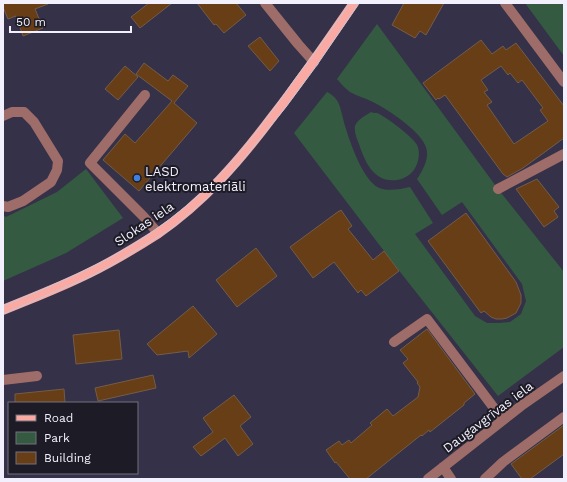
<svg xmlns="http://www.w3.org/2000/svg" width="567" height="482" font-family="'Work Sans',sans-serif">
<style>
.green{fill:#345b41}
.building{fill:#683e16;stroke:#735c49;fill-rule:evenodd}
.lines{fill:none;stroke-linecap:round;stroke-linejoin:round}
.minor{stroke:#9e6d69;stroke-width:10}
.major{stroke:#faaaa3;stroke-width:10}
.tram{stroke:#c7c5d4;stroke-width:1}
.shop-dot{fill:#3f7fe0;stroke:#1d1b25;stroke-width:1.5}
.labels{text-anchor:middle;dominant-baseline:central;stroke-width:4;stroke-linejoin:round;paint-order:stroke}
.poi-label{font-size:13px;fill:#f2f0fd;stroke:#1d1b25;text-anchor:start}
.street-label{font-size:13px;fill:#f2f0fd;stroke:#1d1b25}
</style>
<rect width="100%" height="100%" fill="#353148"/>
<!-- green -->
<path class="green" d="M525,3H564V56Z
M377,24L498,189L564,272V347L498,396L397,268L294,133L327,92C331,94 336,98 338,102C341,108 343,119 345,126C350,142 364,185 382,189C392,191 401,189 410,187L433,223L415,234L475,316L487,323H499L510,322L521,314L526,301L522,284L462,202L442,215L417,179C423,170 431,156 425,145C419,130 387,109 373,102C365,98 357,96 350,92C345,88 341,84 337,79Z
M371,112C372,113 376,113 377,113C385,116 414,138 417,145C421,153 418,165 413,171C409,176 403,179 397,180C374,183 365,162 359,144C357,139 354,132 355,126C358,119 365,116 371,112Z
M86,169L123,218L66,253L3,281V217L5,216L6,217L57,192Z"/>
<!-- building -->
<path class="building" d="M3,3H47L48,4L35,9L43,28L23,36L16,16L8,19L3,7Z
M149,3H172L140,28L131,17Z
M197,3H236L246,15L224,33L216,24L214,25Z
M404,3H444L426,35L420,31L415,38L392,25Z
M260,37L279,61L270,71L248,46Z
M481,40L492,54L503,46L506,50L516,43L564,106V138L523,168L507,177L503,174L445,95L439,99L438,98L436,100L423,83ZM501,66L508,75L510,73L518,83L522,80L543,108L540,110L548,121L514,144L487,105L492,102L484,92L488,90L481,80Z
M144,63L168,81L173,75L188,86L174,103L197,123L139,191L103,160L125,134L135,143L172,101L136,74Z
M125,66L138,77L118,100L105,89Z
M537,179L559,207L554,211L558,217L544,227L516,189Z
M341,210L352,226L348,229L373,260L384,251L399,271L366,296L361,290L358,293L334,262L313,278L290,247L339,211H340Z
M466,213L516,282L521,295V303L516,313L507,318L502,319H496L491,317L484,311L481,313L428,241Z
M256,248L277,276L237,307L216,280Z
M193,306L217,334L189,358L188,351L157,355L147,344Z
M427,329L475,394L464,403V405L430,432L429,430L422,436L421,435L366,479H350L336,462L335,463L326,450L339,441L342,445L349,440L351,443L372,425L370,423L387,409L393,416L418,397L420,387L417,383L418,382L403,363L408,359L400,350Z
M119,330L122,359L76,364L73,335Z
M153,375L156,388L98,401L95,388Z
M64,389L65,403H15V394Z
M234,395L251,417L240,426L253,444L238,456L225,438L201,456L193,447L213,432L203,418Z
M564,425V454L530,479H522L511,464Z"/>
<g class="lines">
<!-- minor -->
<path class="minor" d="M265,3L298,44L314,62
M505,3L564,82
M145,95L90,163L143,216L158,233
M3,116L12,112H24L34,122L58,161L57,170L51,182L23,201L8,207L3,206
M498,189L564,154
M394,342L427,319L503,420
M3,380L37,376
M443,467L451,479
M428,479L521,406L564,376
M485,479L503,462L564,417"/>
<!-- major -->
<path class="major" d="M3,310C32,298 61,287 89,273C112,262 135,248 157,234C203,203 240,160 273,116C302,79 328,41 354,3"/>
<!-- tram -->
<path class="tram" d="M3,306C53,285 104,265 149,234C177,215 206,191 229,165C253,138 274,109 295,79C314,54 332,29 350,3
M3,314L92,276L112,265L171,229L208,197L228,177L241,162L286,107L317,65L359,3"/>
</g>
<!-- markers -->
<circle class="shop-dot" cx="137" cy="178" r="4"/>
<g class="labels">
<!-- poi labels -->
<g class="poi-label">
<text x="145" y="171">LASD<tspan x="145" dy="15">elektromateriāli</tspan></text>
</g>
<!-- street labels -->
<g class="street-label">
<text transform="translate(144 224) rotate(-34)">Slokas iela</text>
<text transform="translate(488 417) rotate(-37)">Daugavgrīvas iela</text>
</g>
</g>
<!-- border -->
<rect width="567" height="482" fill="none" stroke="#f2f0fd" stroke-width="8"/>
<!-- legend -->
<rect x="8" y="402" width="130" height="72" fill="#1d1b25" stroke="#72707b"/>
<rect x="16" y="415" width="20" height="6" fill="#faaaa3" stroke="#72707b"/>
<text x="44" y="422" font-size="12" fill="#f2f0fd">Road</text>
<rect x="16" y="432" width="20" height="12" fill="#345b41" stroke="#72707b"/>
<text x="44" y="442" font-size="12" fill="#f2f0fd">Park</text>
<rect x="16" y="452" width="20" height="12" fill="#683e16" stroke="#72707b"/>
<text x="44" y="462" font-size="12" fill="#f2f0fd">Building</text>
<!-- scale -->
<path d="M10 26v6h121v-6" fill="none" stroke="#f2f0fd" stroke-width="2"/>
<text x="16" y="26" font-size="12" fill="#f2f0fd" stroke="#1d1b25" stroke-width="3" paint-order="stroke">50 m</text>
</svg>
